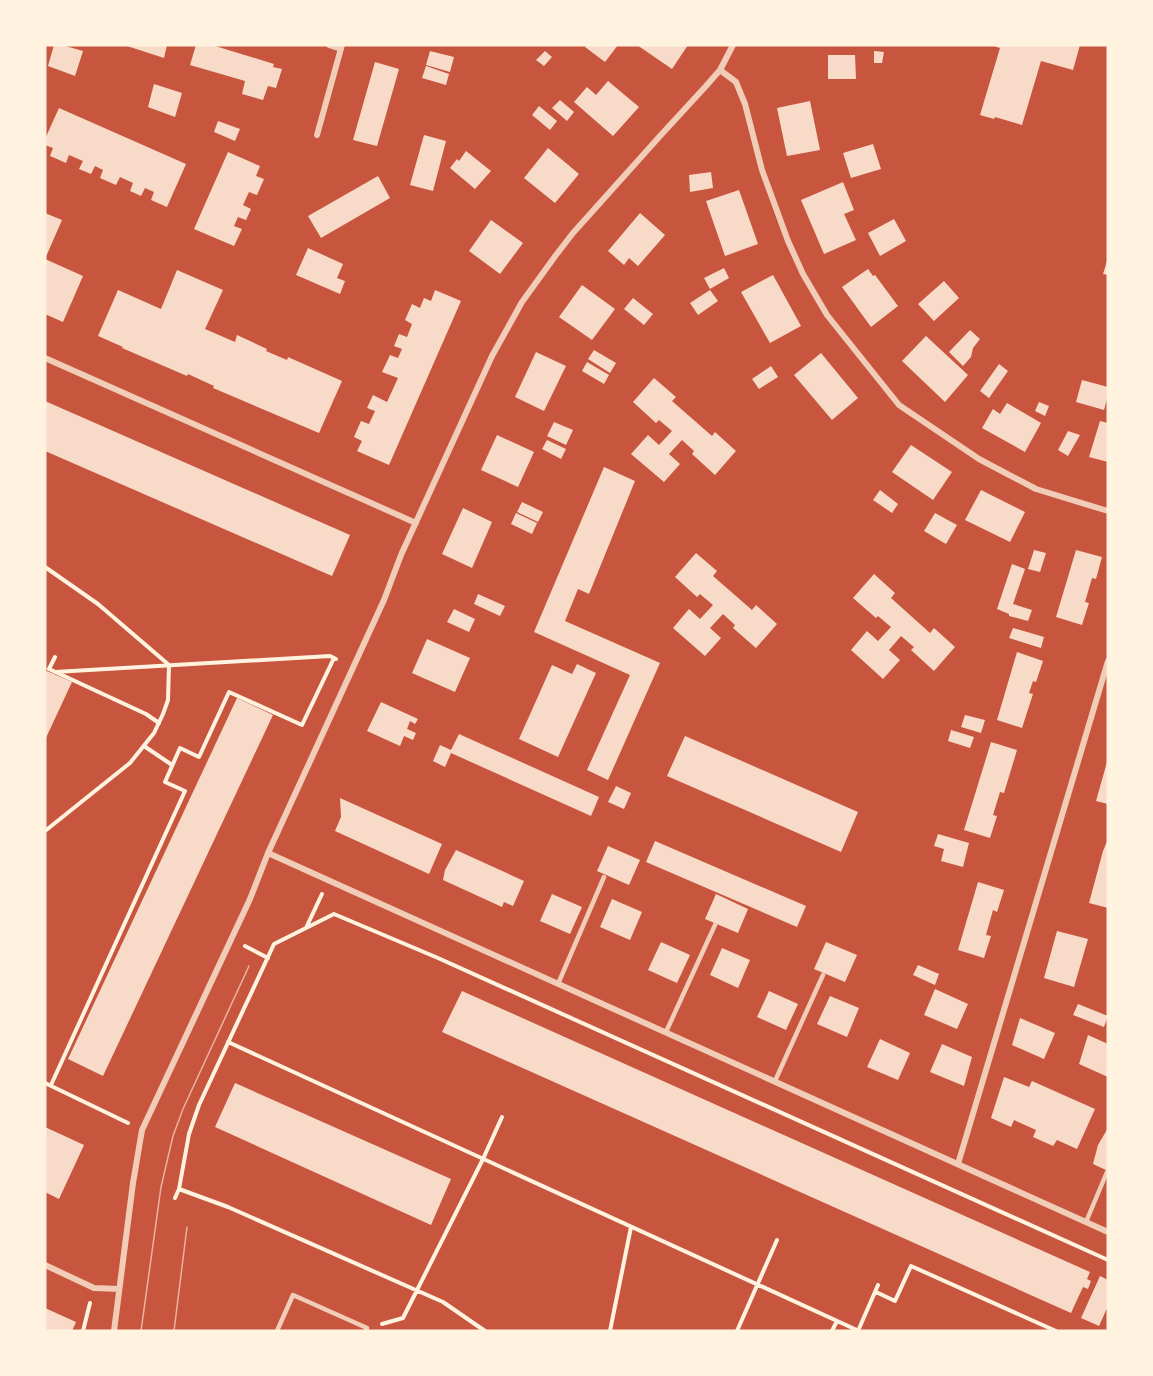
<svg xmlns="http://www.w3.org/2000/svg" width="1153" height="1376" font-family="Poppins,sans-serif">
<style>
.building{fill:#f7dbc8}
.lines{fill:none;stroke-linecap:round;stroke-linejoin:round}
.path{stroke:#fff3e0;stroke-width:4}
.service{stroke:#f1ccb7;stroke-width:4.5}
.minor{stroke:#f1ccb7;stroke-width:6}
.tram{stroke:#e9b49f;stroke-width:1.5}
</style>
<rect width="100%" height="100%" fill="#c8553d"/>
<!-- building -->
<path class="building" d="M54,45H62L83,51L75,76L48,66Z
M124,45H167L164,58Z
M196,45H212L274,64L273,67L282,69L276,88L268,86L263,100L242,94L245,81L190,65Z
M587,45H618L605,62L585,47Z
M637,45H688L672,69Z
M991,45H1080L1073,70L1041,61L1022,125L995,117L994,119L980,115L1000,48Z
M430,51L454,57L450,72L426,65Z
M545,51L552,57L544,66L536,60Z
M874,51L884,52L882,63H874Z
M828,55H855L856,79H828Z
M375,62L399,69L377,146L353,140Z
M426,66L449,74L446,85L422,78Z
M608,81L639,107L613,136L574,102L587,87L596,95Z
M154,84L182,93L175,117L148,107Z
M560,100L574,112L567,121L552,108Z
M810,101L820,150L787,156L777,108Z
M539,106L557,121L550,130L532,115Z
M59,108L186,164L167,207L151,200L154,192L145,188L141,196L130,191L133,183L120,177L116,185L100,178L103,170L95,166L91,174L79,169L83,161L69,155L66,163L50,156L53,148L45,145V139Z
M218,121L240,129L235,141L214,132Z
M424,135L446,141L433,191L410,185Z
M873,144L881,169L851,178L843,153Z
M548,148L579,174L555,203L524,178Z
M466,151L491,171L475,189L450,168L457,159L459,161Z
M228,152L260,166L256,176L264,179L257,195L249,192L243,205L251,209L246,220L238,217L234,226L242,229L234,246L194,229Z
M711,172L713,188L690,192L689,175Z
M378,176L390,198L321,238L308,216Z
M843,182L854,210L844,214L856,240L824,254L801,200Z
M739,190L758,244L725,256L706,201Z
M45,213L62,220L45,259L83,276L63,322L45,314Z
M640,213L665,235L638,266L629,258L624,265L608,251Z
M894,219L906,241L880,256L868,233Z
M491,220L523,243L500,274L469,251Z
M308,248L343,264L337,278L345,281L340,294L296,275Z
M1107,261H1108V275L1103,274Z
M724,268L729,278L710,289L704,278Z
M868,269L873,276L875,275L898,306L871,327L842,287Z
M177,270L223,290L205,329L235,342L237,335L267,349L266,351L287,360L288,357L342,381L319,433L213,388L214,386L188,374L187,376L122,348L123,347L98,336L118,290L161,309Z
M773,275L801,326L770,343L741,292Z
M944,281L959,298L934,321L918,304Z
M582,285L615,309L592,340L559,317Z
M435,290L461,301L389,465L357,451L362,441L354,437L361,421L369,424L375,411L367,408L373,395L387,402L398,378L382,372L390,355L398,358L402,349L394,346L399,334L407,337L412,324L405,320L412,304L420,308L424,298L431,301Z
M710,290L718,301L698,315L690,303Z
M633,298L653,314L644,325L624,309Z
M970,330L980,339L973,348L971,357L963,366L949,352Z
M926,336L968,375L945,402L902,361Z
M594,350L616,363L610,373L588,359Z
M536,352L566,366L544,411L515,397Z
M821,353L858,398L832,420L794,375Z
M587,362L609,375L604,384L582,371Z
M999,364L1008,371L989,398L980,391Z
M771,366L778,377L759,389L752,379Z
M654,378L676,397L672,401L712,436L715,432L736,451L715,475L692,454L694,451L682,440L669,454L680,464L664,482L631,454L648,435L659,445L672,431L659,420L656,423L633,402Z
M1082,380L1108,387V395L1104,410L1076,402Z
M45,401L350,535L332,576L45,451Z
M1039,402L1049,406L1045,416L1035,411Z
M1007,403L1041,423L1025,452L982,428L993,409L1000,414Z
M1100,421L1108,423V462L1089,457Z
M554,422L573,430L566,445L547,436Z
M1068,431L1080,435L1068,456L1058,450Z
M497,435L534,452L518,487L481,470Z
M547,440L566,449L561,459L542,449Z
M911,445L952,472L933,500L892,472Z
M604,467L635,481L589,594L578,589L565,621L660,663L608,780L587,770L630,675L534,632Z
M880,490L898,504L892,513L873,500Z
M981,490L1025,512L1010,542L965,520Z
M522,502L543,512L538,522L517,512Z
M463,508L492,522L472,568L442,554Z
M516,513L537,523L532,534L511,524Z
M935,513L957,525L946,544L924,531Z
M1034,550L1046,553L1040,572L1028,569Z
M1076,550L1102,557L1096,579L1092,578L1085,602L1089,603L1082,625L1056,617Z
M696,553L717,571L713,576L752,610L756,605L777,624L756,648L733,628L735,625L723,614L710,628L721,638L705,656L673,628L689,609L700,619L713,605L700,594L697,597L675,577Z
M1012,564L1025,569L1013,604L1032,610L1028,621L1009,616V614L997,609Z
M874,574L895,593L891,598L930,633L934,628L955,647L934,671L911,650L914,647L901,636L889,650L900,660L883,679L851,650L867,631L878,641L891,627L878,616L876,618L853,598Z
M478,594L505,606L500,616L474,604Z
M454,609L475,619L469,632L447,622Z
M1013,628L1044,637L1041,648L1009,638Z
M427,639L470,658L455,692L412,673Z
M1017,652L1043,661L1036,682L1033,681L1029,693L1033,694L1022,728L997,720Z
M577,664L596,673L558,757L519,739L552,665L572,674Z
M47,671L72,682L45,740V676Z
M237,698L273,715L103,1076L68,1059Z
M381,702L418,719L415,724L410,721L407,729L416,733L413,740L404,736L400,746L367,731Z
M965,715L985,720L981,733L961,727Z
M951,730L974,737L970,748L948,741Z
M459,734L599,797L591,816L451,753L445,767L433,761L440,745L451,750Z
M685,736L858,812L841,852L667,776Z
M991,742L1017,750L1004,793L1000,792L993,815L997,816L990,838L964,830Z
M1107,762H1108V804L1096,801Z
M616,786L631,793L624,809L608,802Z
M340,798L442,844L429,874L335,831L341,817Z
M938,834L969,843L963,867L941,861L944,849L934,846Z
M1108,839V908L1089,903L1103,851Z
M655,841L806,906L797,927L646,862Z
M608,846L640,860L629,885L597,871Z
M456,850L524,881L513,906L504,902L502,907L443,880L445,870Z
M978,882L1004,890L997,912L993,910L986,935L991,936L984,958L958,950Z
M552,894L582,907L570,934L540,921Z
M716,894L748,909L738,933L705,919Z
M612,899L642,912L630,940L600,927Z
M1057,931L1088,939L1074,987L1044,978Z
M661,942L690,955L677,983L648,970Z
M826,942L857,955L845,982L814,969Z
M722,948L750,960L738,988L710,975Z
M918,965L939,974L935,985L913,975Z
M935,989L968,1004L957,1029L924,1015Z
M462,991L1090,1272L1087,1279L1091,1281L1088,1289L1083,1287L1071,1313L442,1032Z
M769,991L798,1004L786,1030L757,1017Z
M830,996L859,1008L847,1037L817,1024Z
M1078,1004L1108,1016L1104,1027L1073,1015Z
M1020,1018L1055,1033L1044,1059L1012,1045Z
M1088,1035L1108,1044V1077L1079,1064Z
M880,1039L910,1053L898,1080L867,1067Z
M942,1044L972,1057L964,1086L930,1072Z
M1004,1077L1029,1087L1032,1081L1095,1109L1077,1149L1057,1140L1053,1146L1033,1137L1036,1130L1014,1120L1011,1127L991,1118Z
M235,1083L451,1179L431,1225L215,1127Z
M45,1127L84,1145L59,1199L45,1192Z
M1108,1128V1171L1093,1164L1098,1145Z
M1100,1276L1108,1280V1306L1099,1326L1081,1318Z
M45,1308L76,1322L72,1331H45Z"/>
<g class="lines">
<!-- path -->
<path class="path" d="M45,567L98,604L169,665L168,700L163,714L154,733L130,763L45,831
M55,657L49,669L146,714L159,723
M55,672L330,656L336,659
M144,746L172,765
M306,928L322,894
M245,946L268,958
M228,1042L859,1331
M45,1083L128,1123
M51,1085L185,791L165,782L180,748L199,757L229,692L302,725L334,658
M179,1189L228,1207L443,1302L485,1331
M175,1198L179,1189L189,1134L199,1105L274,944L334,914L438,958L1108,1260
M876,1292L895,1301L911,1266L1056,1331
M382,1324L403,1318L483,1159L502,1117
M83,1331L90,1303
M610,1331L631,1227
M737,1331L777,1240
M832,1331L837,1321
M858,1331L878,1285"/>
<!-- service -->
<path class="service" d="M558,984L604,877
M666,1032L715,925
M775,1081L823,975
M1086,1222L1107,1172
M277,1331L293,1295L367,1328L366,1331"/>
<!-- minor -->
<path class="minor" d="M329,45L341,49
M720,70L736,82L745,104L762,170L788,241L803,274L827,315L899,405L979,459L1036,489L1108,511
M317,135L342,45
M45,358L416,523
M268,853L1108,1232
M958,1164L1108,661
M45,1265L94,1288L119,1289
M114,1331L133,1183L142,1130L250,899L268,853L384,600L401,555L492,356L522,302L556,255L573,233L660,136L706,86L720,70L733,45"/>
<!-- tram -->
<path class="tram" d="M141,1331L161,1187L173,1136L183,1109L249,966
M174,1331L187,1227"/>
</g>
<!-- border -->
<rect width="1153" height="1376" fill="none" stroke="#fff3e0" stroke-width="93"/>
</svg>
